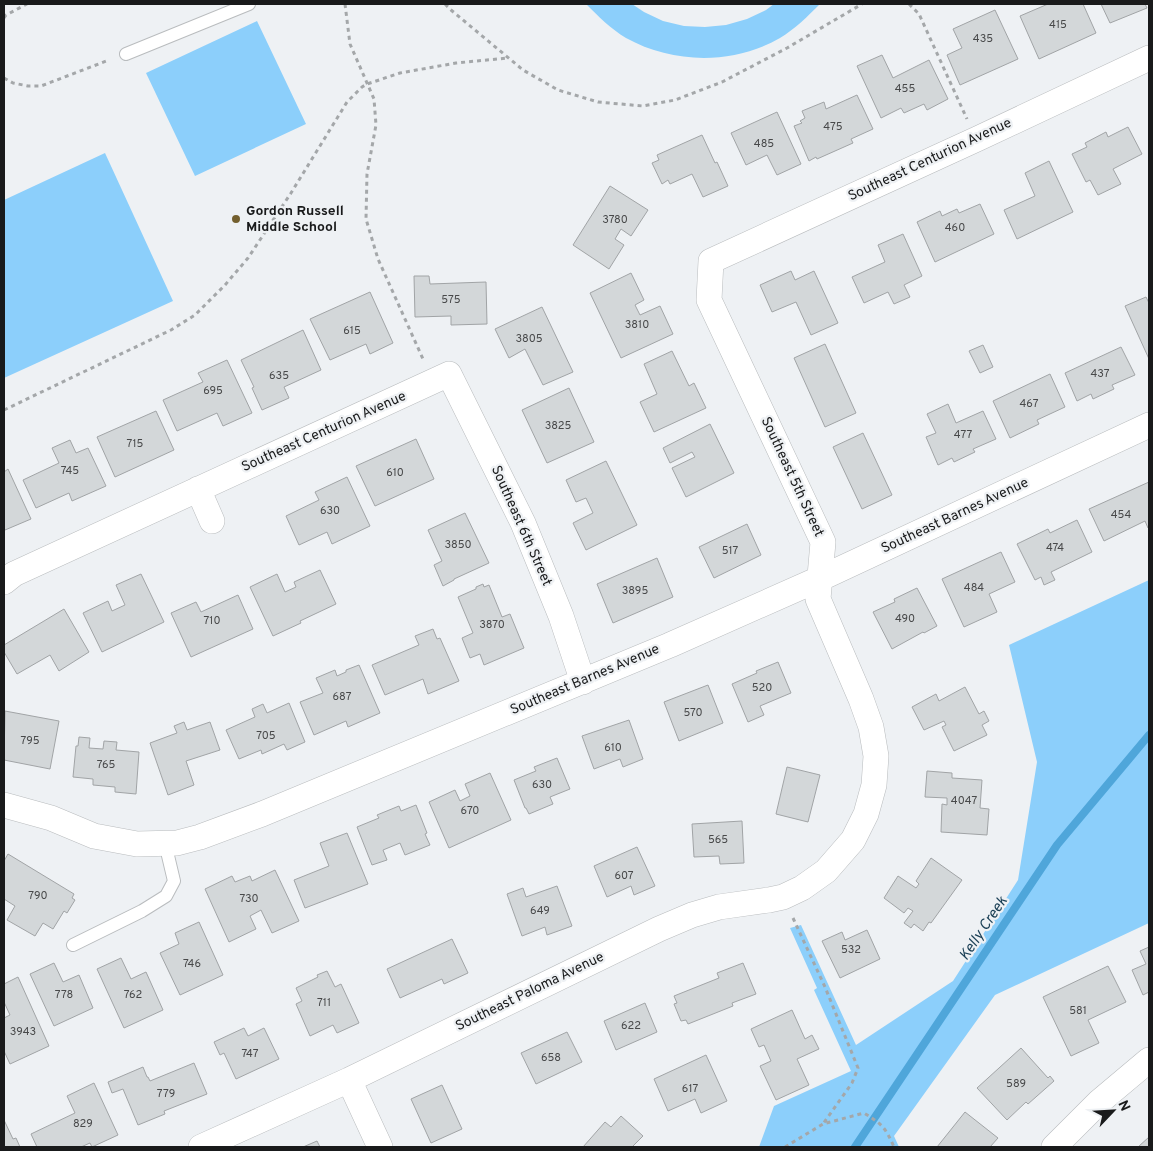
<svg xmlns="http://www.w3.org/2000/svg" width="1153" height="1151" font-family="Overpass,sans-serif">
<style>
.green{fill:#8ccffb}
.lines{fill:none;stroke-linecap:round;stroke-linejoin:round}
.stream{stroke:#4fa6da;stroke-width:8}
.building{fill:#d3d7d9;stroke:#a1a4a6}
.service-casing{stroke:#b9bcbe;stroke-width:14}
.minor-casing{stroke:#b9bcbe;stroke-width:26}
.path{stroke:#a4a7a9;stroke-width:3;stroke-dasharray:4 4;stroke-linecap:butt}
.service{stroke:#fff;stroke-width:12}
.minor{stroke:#fff;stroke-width:25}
.poi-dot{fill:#735f2e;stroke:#eef1f4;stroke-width:2}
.labels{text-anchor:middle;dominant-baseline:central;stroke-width:4.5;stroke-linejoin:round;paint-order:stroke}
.number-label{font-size:11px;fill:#48494a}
.street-label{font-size:14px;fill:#191a1b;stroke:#eef1f4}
.poi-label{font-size:14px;font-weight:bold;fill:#191a1b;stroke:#eef1f4;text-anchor:start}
.water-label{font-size:15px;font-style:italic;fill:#1a3f55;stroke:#eef1f4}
</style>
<rect width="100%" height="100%" fill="#eef1f4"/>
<!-- green -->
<path class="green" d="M586,4H632L644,12L663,21L684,26L705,27L726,25L747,19L766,10L774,4H820C808,16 795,29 780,38C733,65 673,64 626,38C611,29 598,16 586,4Z
M257,21L306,124L195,176L146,73Z
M105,153L173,301L4,378V200Z
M1149,580V923L995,995L894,1136L899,1147H759L774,1106L851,1071L814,990L817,988L790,928L801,925L856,1045L953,981L1018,880L1037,762L1009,645Z"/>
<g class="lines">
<!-- stream -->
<path class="stream" d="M855,1147L1057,845L1149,735"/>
</g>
<!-- building -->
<path class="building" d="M1048,4H1083L1096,33L1039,59L1020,16Z
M1101,4H1145L1147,8L1110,23Z
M995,10L1018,59L960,85L947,55L962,48L953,29Z
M882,55L893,78L929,60L948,99L927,110L924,104L904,113L901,108L881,118L857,66Z
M857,95L873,129L851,139L853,143L817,159L816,157L809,161L794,126L802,123L800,121L805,118L802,111L824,102L826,109Z
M777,112L801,164L777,175L767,155L746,165L731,133Z
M1128,127L1142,154L1113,169L1121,184L1098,195L1090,180L1086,182L1072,154L1087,147L1085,143L1106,132L1108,137Z
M702,135L715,163L717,162L728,186L703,197L692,174L670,184L668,180L662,184L652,163L659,160L657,155Z
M1049,161L1073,212L1017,239L1004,210L1035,196L1025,173Z
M610,186L648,210L631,236L621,229L615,239L624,245L609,269L573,245Z
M980,204L994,234L935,262L917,222L940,211L942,216L957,209L959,213Z
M903,234L922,276L904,285L910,297L894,304L888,292L864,303L852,277L885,262L878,245Z
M791,271L795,280L814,271L838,323L811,335L796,302L772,312L760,285Z
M631,273L644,300L635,305L640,315L660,306L673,334L621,358L590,293Z
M414,276H429L430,284L486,282L487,324L451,325V316L415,317Z
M370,292L393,343L370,354L366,344L330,360L310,319Z
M1146,297L1149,303V359L1125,306Z
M542,307L573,372L543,385L525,349L509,358L495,329Z
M303,330L321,370L284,387L289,398L262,410L252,388L254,387L241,360Z
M825,344L856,413L825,427L794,358Z
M983,345L993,367L980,373L969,351Z
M1121,347L1135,375L1112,385L1114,389L1093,399L1091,394L1077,401L1065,373Z
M672,351L689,386L694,383L706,408L654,432L640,402L657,394L644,364Z
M227,360L252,413L223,426L217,413L177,431L163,400L203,382L198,373Z
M1050,374L1065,407L1037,420L1039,424L1010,438L993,401Z
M569,388L594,442L547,463L522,410Z
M948,404L956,423L983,411L996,439L973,449L975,452L954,462L952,458L938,465L926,437L936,433L927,414Z
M156,411L174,450L115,477L97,437Z
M710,424L734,473L686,497L672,468L695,457L692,452L670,463L663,448Z
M863,433L892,495L862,509L833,447Z
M416,439L434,479L375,506L356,466Z
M70,440L76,453L88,448L106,486L72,501L69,493L36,508L23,480L59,463L52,448Z
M606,461L637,525L586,550L573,523L593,513L586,498L576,502L566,480Z
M8,469L31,519L5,530L4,527V472Z
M347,477L370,526L332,544L327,532L299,545L286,516L319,500L315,492Z
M1149,482V527L1148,528L1145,521L1104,541L1089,509Z
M465,513L489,563L454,579V580L443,586L434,565L442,561L428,530Z
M1077,520L1092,552L1051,572L1055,580L1044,585L1041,577L1035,580L1017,544L1048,529L1050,533Z
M747,524L761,555L714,578L699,547Z
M1001,552L1015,582L989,594L997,612L964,627L942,579Z
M657,558L673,597L613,623L597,584Z
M320,570L336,604L300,621L301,623L273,636L250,587L277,574L285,592L296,587L294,582Z
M141,574L164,622L102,652L83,613L108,601L112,611L125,605L116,585Z
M483,584L484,587L489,585L502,617L510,614L524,648L484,665L480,654L470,658L462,638L473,633L458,597L476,589V587Z
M917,588L937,626L924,633L923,632L892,649L873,612L895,602L894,599Z
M238,595L253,629L191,657L171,613L196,602L201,612Z
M64,609L89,652L59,671L50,655L17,674L4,652V645Z
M433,629L437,639L440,638L459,681L428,694L423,679L385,695L372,665L419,645L415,636Z
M778,662L791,693L760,706L764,715L748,722L732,684L757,673L756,671Z
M359,665L380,713L348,727L346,721L314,735L300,702L323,693L316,678L335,670L337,676L346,672V670Z
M708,685L723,723L679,741L664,702Z
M965,687L979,714L984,711L989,721L982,725L987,735L954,751L942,727L946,725L944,721L924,730L912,707L936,694L939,701Z
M289,703L305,742L287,750L284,744L262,754L261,750L239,759L226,730L255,717L252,709L263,704L267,713Z
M5,711L59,721L50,769L4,760Z
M629,720L643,759L623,767L620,759L594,769L582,736Z
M184,722L187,730L210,722L220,750L186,761L194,785L168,795L150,743L177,733L174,726Z
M79,737L90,738L89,748L103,749L104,741L117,742L116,750L139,752L136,794L115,792V787L93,785V779L73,777L76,746H78Z
M557,758L570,789L550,797L553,804L529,814L526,808H525L514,780L536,771L534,767Z
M787,767L820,775L808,822L776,814Z
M927,771L952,773V778L982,780L980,808L989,809L987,835L941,832L942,804L947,805V798L925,797Z
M490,773L511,820L449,848L429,802L455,790L460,801L470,796L465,784Z
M416,805L427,833L425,834L430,845L405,855L400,843L383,850L387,860L372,865L357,827L379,818L377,815L399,806L401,811Z
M742,821L744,863L720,864L719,856L694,857L692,824Z
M347,833L368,884L305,908L294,880L329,866L320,843Z
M637,847L655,886L634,895L631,886L607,897L594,866Z
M8,854L74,894L72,898L75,900L67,913L64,911L53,929L43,923L35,936L7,920L15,906L4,899V861Z
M931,858L962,880L931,923L929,922L923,931L914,924L911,928L904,923L913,911L908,908L904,913L884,898L898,876L916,888L919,884L916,881Z
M275,870L299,921L272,933L261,910L250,916L256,929L229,942L205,889L232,876L235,882L250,876L252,881Z
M557,886L572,926L547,935L545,927L522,936L507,894L523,888L526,897Z
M199,922L223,975L180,995L160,953L179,944L175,933Z
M867,930L880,959L840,978L822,941L842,932L845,940Z
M452,939L468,973L444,984L442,979L400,998L387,969Z
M1149,947V992L1143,995L1132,970L1146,964L1140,951Z
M121,958L131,979L146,972L163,1010L124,1028L97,969Z
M54,963L63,982L79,975L93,1008L54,1026L30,974Z
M743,963L756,994L732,1003L733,1006L688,1024L686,1020L681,1021L674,1004L677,1003L674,996L719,978L717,973Z
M1108,966L1126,1002L1088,1020L1099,1043L1071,1056L1043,997Z
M327,971L335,987L341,984L359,1023L337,1033L333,1025L310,1036L296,1004L302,1001L296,988L318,977L317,975Z
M18,977L49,1046L10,1064L4,1051V1018L10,1015L4,1002V984Z
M645,1003L657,1032L616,1050L604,1021Z
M792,1010L805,1039L812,1035L819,1049L797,1059L809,1085L776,1100L760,1066L771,1061L764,1045L759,1047L751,1029Z
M244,1028L248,1036L264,1028L279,1059L236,1079L224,1053L220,1055L214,1042Z
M567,1032L582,1062L536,1084L521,1053Z
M1021,1048L1048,1078L1050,1076L1054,1081L1028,1104L1026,1102L1007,1120L977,1088Z
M706,1055L727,1101L701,1113L695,1099L668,1111L654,1079Z
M194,1063L207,1094L164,1111L165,1114L138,1125L123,1089L112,1093L108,1082L143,1067L147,1077H148L150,1081Z
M94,1083L118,1135L92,1147L90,1143L81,1147H37L31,1134L75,1113L67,1096Z
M442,1085L462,1129L431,1143L411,1099Z
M965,1112L998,1138L990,1147H937Z
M621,1116L643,1136L632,1147H583L605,1122L611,1127Z
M4,1120L13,1139L16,1138L20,1147H4Z
M1149,1137V1147H1138Z
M317,1141L320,1147H303Z"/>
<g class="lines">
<!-- service casing -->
<g class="service-casing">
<path id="service" d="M126,54L249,4
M73,945L142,911L166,896L174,881L165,843"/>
</g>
<!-- minor casing -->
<g class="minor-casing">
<path id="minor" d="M198,489L212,521
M4,582L14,574L449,374L523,523L561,616L583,682
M4,805L51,818L94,836L137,844L177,843L200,837L262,814L670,645L819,579L1149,425
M349,1080L380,1147
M201,1147L349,1080L659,929L692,915L719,907L769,900L783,897L802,888L826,871L853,840L866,814L874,785L876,756L871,727L861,699L818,599L823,542L709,300L711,261L977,139L1149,58
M1054,1147L1099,1102L1149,1060"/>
</g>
<!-- path -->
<path class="path" d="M345,4L350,44L374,99L376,125L367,174L366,219L378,259L423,359
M445,4L451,10L523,70L558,90L598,102L643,106L675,100L722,82L787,48L862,4
M909,4L919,14L967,119
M4,18L6,15L27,4
M4,78L13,83L28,86H41L109,60
M4,410L171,330L195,315L225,285L248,258L291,193L347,102L362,87L367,84L400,73L456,63L508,58
M793,918L825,987L858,1068L852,1083L823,1124
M785,1147L823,1124L864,1113C883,1125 885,1127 894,1147"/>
<!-- service -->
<use href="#service" class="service"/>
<!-- minor -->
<use href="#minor" class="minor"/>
</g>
<!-- markers -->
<circle class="poi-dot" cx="236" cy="219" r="5"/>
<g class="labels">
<!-- number labels -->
<g class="number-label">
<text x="1058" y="25">415</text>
<text x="983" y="39">435</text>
<text x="905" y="89">455</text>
<text x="833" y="127">475</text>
<text x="764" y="144">485</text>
<text x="615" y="220">3780</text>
<text x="955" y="228">460</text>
<text x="451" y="300">575</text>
<text x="637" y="325">3810</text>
<text x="352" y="331">615</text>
<text x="529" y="339">3805</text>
<text x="1100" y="374">437</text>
<text x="279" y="376">635</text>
<text x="213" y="391">695</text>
<text x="1029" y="404">467</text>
<text x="558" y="426">3825</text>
<text x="963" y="435">477</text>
<text x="135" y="444">715</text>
<text x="70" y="471">745</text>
<text x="395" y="473">610</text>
<text x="330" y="511">630</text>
<text x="1121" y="515">454</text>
<text x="458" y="545">3850</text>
<text x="1055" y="548">474</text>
<text x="730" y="551">517</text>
<text x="974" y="588">484</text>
<text x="635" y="591">3895</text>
<text x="905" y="619">490</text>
<text x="212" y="621">710</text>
<text x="492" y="625">3870</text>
<text x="762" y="688">520</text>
<text x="342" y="697">687</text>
<text x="693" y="713">570</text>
<text x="266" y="736">705</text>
<text x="30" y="741">795</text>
<text x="613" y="748">610</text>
<text x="106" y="765">765</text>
<text x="542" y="785">630</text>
<text x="964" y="801">4047</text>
<text x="470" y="811">670</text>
<text x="718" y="840">565</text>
<text x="624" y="876">607</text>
<text x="38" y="896">790</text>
<text x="249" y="899">730</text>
<text x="540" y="911">649</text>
<text x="851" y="950">532</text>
<text x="192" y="964">746</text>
<text x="64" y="995">778</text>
<text x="133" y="995">762</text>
<text x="324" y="1003">711</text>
<text x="1078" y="1011">581</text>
<text x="631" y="1026">622</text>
<text x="23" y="1032">3943</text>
<text x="250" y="1054">747</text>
<text x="551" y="1058">658</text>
<text x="1016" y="1084">589</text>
<text x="690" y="1089">617</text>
<text x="166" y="1094">779</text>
<text x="83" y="1124">829</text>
</g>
<!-- street labels -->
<g class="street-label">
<text transform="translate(930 160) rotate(-25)">Southeast Centurion Avenue</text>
<text transform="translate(324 432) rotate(-24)">Southeast Centurion Avenue</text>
<text transform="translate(792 477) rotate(65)">Southeast 5th Street</text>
<text transform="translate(955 516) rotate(-25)">Southeast Barnes Avenue</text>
<text transform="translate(521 526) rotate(66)">Southeast 6th Street</text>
<text transform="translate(585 680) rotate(-23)">Southeast Barnes Avenue</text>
<text transform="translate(530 992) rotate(-26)">Southeast Paloma Avenue</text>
</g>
<!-- poi labels -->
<g class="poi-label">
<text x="246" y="211">Gordon Russell<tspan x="246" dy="16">Middle School</tspan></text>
</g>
<!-- water labels -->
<g class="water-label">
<text transform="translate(984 929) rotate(-56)">Kelly Creek</text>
</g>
</g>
<!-- border -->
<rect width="1153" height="1151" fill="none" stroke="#191a1b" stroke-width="10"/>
<!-- north arrow -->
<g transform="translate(1113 1111) rotate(65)" stroke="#eef1f4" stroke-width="4" paint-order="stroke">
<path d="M0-4L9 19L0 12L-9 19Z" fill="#191a1b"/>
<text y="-8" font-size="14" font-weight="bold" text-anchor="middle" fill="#191a1b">N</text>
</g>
</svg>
